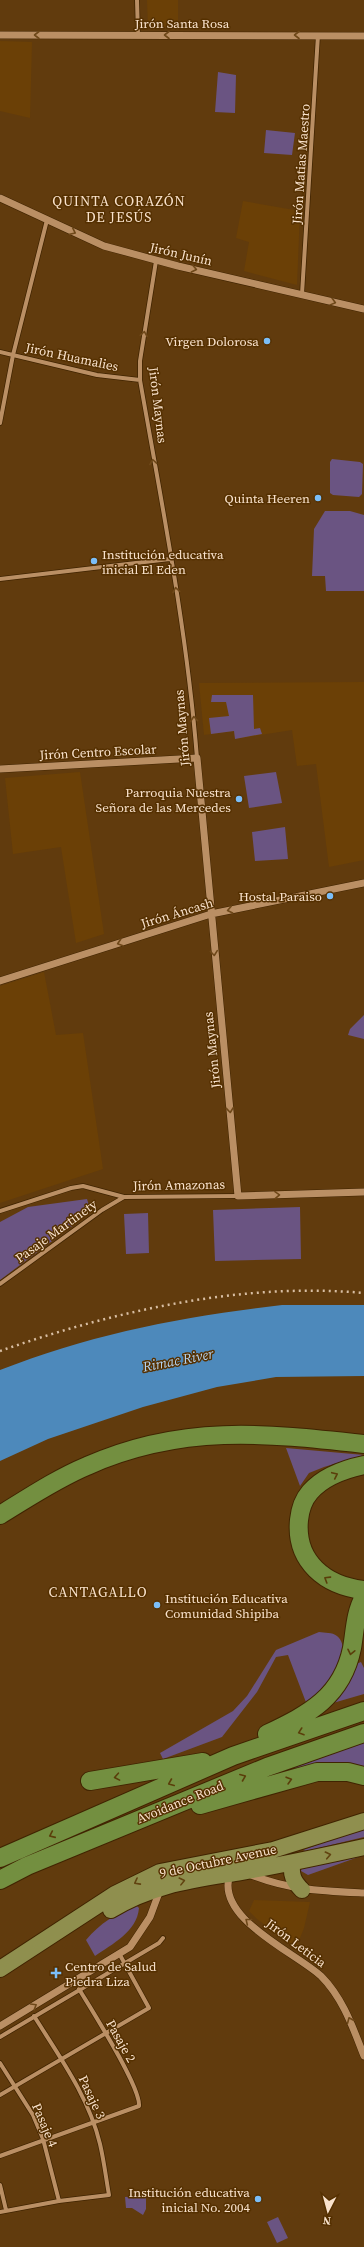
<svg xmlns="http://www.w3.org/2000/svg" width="364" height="2247" font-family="'Source Serif 4',serif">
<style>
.built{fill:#6b4006}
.green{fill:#6a5482}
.water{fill:#4d89bb}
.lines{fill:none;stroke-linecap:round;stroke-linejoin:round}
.minor-casing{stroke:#402401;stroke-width:5.5}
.tertiary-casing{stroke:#402401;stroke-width:8}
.primary-casing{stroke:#402401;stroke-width:18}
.motorway-casing{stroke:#402401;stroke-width:20}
.minor{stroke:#ba8f64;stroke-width:4}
.tertiary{stroke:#ba8f64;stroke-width:7}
.primary{stroke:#8f8f4e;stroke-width:16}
.motorway{stroke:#738f40;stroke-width:18}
.rail{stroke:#d8bea3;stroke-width:2.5;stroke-dasharray:2 4;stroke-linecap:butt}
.oneway{stroke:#6e4819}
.oneway2{stroke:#5a3e0a}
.oneway3{stroke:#614310}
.poi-dot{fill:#7bbef8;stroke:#553000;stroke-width:1.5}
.labels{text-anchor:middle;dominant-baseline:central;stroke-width:3;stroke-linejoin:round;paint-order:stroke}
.street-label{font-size:13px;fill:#f9e2cc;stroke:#553000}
.poi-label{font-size:13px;fill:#f9e2cc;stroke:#553000;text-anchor:end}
.neighbourhood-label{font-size:14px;letter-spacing:1px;fill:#f9e2cc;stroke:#553000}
.water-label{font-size:14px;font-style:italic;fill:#b5d4f1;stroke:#553000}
</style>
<rect width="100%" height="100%" fill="#613b0d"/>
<!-- built -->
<path class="built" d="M147,0H178V27L148,28Z
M0,41L32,42L30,118L0,111Z
M243,201L300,211L297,285L244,271L249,242L236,238Z
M364,682V860L329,867L316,764L297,766L292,730L235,739L234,731L204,735L199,683Z
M80,772L104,934L76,943L61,847L13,854L5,778Z
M44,972L56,1035L83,1033L103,1169L0,1203V986Z
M254,1900L310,1902L304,1928L296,1948L257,1919L249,1911Z"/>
<!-- green -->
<path class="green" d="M218,72L236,75L235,113L215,112Z
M266,130L295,133L292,155L264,153Z
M332,459L360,462L363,464L362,494L359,497L333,495L330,493V462Z
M325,511H350L364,515V591H326L325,576H312L314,529Z
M212,695H253L254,729L260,728L262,734L235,739L234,731L211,734L209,718L229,716L226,702H211Z
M276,772L282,803L249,808L244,776Z
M285,827L288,859L255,861L252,832Z
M364,1015V1039L348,1035L350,1029Z
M87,1199L91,1212L0,1280V1222L28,1207Z
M300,1207L301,1259L215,1261L213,1210Z
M148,1213L149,1253L126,1254L124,1214Z
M286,1448L364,1455L324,1467L309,1473L300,1486Z
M319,1632C325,1633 332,1632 337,1636C347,1644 344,1665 338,1675C331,1686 316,1696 307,1705L288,1655L276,1657L257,1692L222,1737L163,1759L160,1753L233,1711L247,1696L276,1650Z
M361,1662L364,1668V1694L333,1703L356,1664Z
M364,1741V1770L242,1784Z
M364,1828V1837L306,1851L303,1850Z
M364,1855L308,1875L301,1871L302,1867Z
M136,1905L139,1908C137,1932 112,1944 95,1956L86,1940C100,1923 116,1914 136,1905Z
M146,2196V2209L143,2215L132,2208H126L125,2197Z
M278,2217L288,2238L277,2243L267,2222Z"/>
<!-- water -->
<path class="water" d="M282,1305H364V1376L276,1377L217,1387L143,1407L48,1439L0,1461V1370C91,1334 185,1316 282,1305Z"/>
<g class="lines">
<!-- minor casing -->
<g class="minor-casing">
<path id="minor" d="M137,0L138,35
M156,261L140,361V380C162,505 187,631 197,758
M302,294L318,35
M0,352L97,375L140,380
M0,423L13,355L47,220
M0,579L170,559
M0,1211L71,1188L83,1186L124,1197L238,1196
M0,1284L102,1210L124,1197
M0,2037L159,1943L163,1938
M0,2063L33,2115L43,2139L59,2201
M0,2095L149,2008L120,1955
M0,2156L139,2106C141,2087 91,2009 79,1989
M0,2185L6,2210
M0,2212L59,2201L109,2195C106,2178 104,2161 100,2144C89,2097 59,2056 34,2016"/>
</g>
<!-- tertiary casing -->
<g class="tertiary-casing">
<path id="tertiary" d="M0,35L364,36
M0,198L104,246L178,266L364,309
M0,769L197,758L238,1196L364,1192
M0,981L211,914L364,883
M230,1874C214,1918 295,1952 321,1976C343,1998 353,2028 364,2056
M249,1874C288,1890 322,1891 364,1893
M0,2026L130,1947L150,1917L160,1890"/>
</g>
<!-- primary casing -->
<g class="primary-casing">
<path id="primary" d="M292,1863C291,1875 293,1881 302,1890
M111,1910C154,1884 193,1880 241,1872C282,1865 323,1856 364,1847
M0,1969L115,1894L160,1872L273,1850L364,1821"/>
</g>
<!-- motorway casing -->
<g class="motorway-casing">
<path id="motorway" d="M364,1465C345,1469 323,1477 310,1492C303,1500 300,1510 299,1520C295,1562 326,1586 364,1590
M0,1515C28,1498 56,1479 87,1466C181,1424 265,1433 364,1444
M267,1734C309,1714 342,1697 352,1648C355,1631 355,1613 364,1597
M90,1781L203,1762
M200,1805L317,1772H348L364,1776
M0,1858L233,1756L364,1711
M0,1880L27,1866L267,1767L364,1733"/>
</g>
<!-- minor -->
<use href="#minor" class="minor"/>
<!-- tertiary -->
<use href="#tertiary" class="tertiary"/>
<!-- primary -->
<use href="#primary" class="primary"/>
<!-- motorway -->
<use href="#motorway" class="motorway"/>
<!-- rail -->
<path class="rail" d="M0,1351C115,1311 241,1282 364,1293"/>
</g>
<!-- one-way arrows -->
<defs><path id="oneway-chevron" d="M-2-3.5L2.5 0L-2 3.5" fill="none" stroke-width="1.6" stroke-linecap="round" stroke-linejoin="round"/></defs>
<g class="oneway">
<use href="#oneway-chevron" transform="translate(37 35) rotate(-180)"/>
<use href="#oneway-chevron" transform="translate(167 35) rotate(-180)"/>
<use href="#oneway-chevron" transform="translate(297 35) rotate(180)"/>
<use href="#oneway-chevron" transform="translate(73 232) rotate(25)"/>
<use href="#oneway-chevron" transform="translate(194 269) rotate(11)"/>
<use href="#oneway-chevron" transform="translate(333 302) rotate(15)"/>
<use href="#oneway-chevron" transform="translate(144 334) rotate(-81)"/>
<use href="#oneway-chevron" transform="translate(153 462) rotate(-99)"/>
<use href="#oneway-chevron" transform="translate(176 590) rotate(-100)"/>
<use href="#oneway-chevron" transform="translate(194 719) rotate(-95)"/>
<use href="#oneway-chevron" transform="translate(230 910) rotate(168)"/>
<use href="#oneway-chevron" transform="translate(120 943) rotate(162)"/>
<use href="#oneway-chevron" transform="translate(214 953) rotate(84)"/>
<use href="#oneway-chevron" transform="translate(230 1110) rotate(84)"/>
<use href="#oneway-chevron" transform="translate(277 1195) rotate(-2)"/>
<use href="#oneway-chevron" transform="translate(248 1921) rotate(-141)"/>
<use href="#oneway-chevron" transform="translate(34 2006) rotate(-31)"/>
<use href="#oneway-chevron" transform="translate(350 2020) rotate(-113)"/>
</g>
<g class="oneway2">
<use href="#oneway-chevron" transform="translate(335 1475) rotate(-25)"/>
<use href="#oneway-chevron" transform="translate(327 1579) rotate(-148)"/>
<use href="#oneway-chevron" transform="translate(351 1652) rotate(102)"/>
<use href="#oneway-chevron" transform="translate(301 1732) rotate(161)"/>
<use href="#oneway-chevron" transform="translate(117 1777) rotate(170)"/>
<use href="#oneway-chevron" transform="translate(243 1777) rotate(-22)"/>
<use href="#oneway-chevron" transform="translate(289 1780) rotate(-16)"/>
<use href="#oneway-chevron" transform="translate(171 1783) rotate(157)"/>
<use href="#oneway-chevron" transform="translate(52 1835) rotate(156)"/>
</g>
<g class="oneway3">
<use href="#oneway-chevron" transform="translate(328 1855) rotate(-12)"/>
<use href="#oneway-chevron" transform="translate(182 1881) rotate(-14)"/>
<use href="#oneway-chevron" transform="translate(137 1882) rotate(152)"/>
</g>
<!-- markers -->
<g class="poi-dot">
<circle cx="267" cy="341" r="4"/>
<circle cx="318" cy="498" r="4"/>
<circle cx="94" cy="561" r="4"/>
<circle cx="239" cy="799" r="4"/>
<circle cx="330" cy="896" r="4"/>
<circle cx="157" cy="1605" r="4"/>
<path d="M54 1967h4v4h4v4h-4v4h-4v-4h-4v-4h4z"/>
<circle cx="258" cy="2199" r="4"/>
</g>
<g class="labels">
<!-- street labels -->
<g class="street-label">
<text x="182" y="23">Jirón Santa Rosa</text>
<text transform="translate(301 164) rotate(-86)">Jirón Matias Maestro</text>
<text transform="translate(181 254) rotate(13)">Jirón Junín</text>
<text transform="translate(72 357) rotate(12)">Jirón Huamalies</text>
<text transform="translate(158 405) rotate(83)">Jirón Maynas</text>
<text transform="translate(182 728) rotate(-95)">Jirón Maynas</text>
<text transform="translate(98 752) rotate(-3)">Jirón Centro Escolar</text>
<text transform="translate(177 913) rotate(-17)">Jirón Áncash</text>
<text transform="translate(212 1050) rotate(-96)">Jirón Maynas</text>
<text transform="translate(179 1185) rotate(-1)">Jirón Amazonas</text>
<text transform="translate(56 1231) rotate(-36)">Pasaje Martinety</text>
<text transform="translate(180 1802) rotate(-22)">Avoidance Road</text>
<text transform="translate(218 1861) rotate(-12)">9 de Octubre Avenue</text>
<text transform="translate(296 1943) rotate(37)">Jirón Leticia</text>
<text transform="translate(121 2041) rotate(61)">Pasaje 2</text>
<text transform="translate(92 2097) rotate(65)">Pasaje 3</text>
<text transform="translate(45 2125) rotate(67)">Pasaje 4</text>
</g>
<!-- poi labels -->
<g class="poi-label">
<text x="259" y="341">Virgen Dolorosa</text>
<text x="310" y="498">Quinta Heeren</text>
<text x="102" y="554" text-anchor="start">Institución educativa<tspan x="102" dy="15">inicial El Eden</tspan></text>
<text x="231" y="792">Parroquia Nuestra<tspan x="231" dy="15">Señora de las Mercedes</tspan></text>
<text x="322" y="896">Hostal Paraiso</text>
<text x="165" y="1598" text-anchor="start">Institución Educativa<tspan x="165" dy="15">Comunidad Shipiba</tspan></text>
<text x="65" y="1966" text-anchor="start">Centro de Salud<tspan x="65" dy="15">Piedra Liza</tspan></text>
<text x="250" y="2192">Institución educativa<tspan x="250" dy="15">inicial No. 2004</tspan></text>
</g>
<!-- neighbourhood labels -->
<g class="neighbourhood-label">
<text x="119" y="201">QUINTA CORAZÓN<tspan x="119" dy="16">DE JESÚS</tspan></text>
<text x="98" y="1592">CANTAGALLO</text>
</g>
<!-- water labels -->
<g class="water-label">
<text transform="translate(178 1360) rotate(-11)">Rimac River</text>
</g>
</g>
<!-- north arrow -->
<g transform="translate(328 2211) rotate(186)" stroke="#553000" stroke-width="3" paint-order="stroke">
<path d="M0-3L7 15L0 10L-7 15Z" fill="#f9e2cc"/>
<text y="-6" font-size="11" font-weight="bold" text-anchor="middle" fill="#f9e2cc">N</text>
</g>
</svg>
